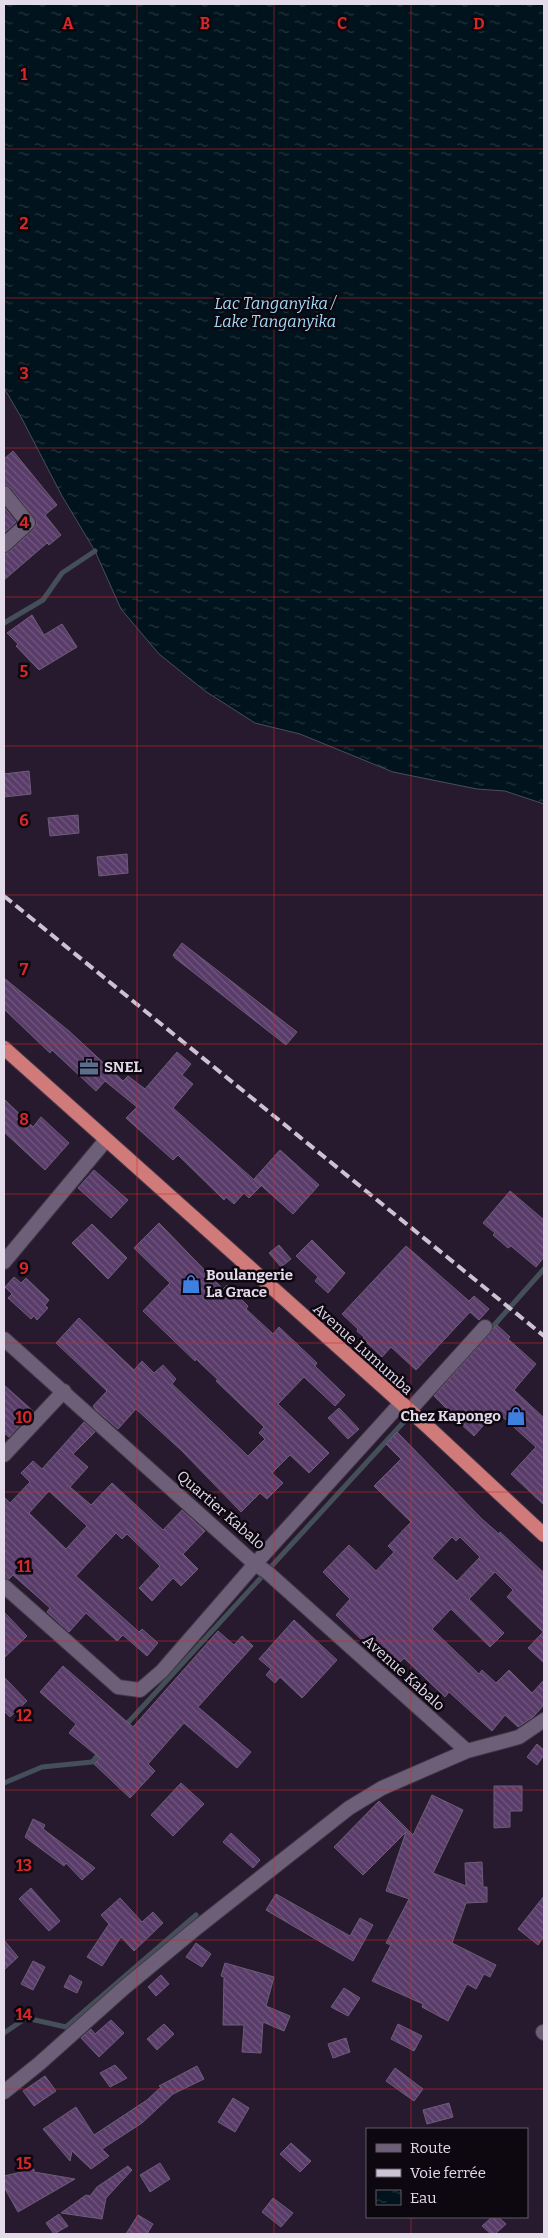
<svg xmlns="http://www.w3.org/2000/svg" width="548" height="2238" font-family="Bitter,serif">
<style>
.water{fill:url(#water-ripples);stroke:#454f5a}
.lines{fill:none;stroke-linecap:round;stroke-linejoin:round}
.stream{stroke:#454f5a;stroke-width:5}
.building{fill:url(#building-back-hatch);stroke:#6d5d76;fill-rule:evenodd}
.minor-casing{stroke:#433849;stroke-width:16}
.trunk-casing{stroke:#433849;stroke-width:16}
.minor{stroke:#6e5f78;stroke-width:14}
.trunk{stroke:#d07a79;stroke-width:14}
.rail{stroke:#ccc3d2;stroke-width:4;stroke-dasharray:10 5;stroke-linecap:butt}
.grid{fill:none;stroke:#d62828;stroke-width:1;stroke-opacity:0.55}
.labels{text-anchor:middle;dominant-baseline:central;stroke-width:5;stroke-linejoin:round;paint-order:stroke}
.poi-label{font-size:15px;font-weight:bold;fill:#e4dbea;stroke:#0d0710;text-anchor:start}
.street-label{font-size:15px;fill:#e4dbea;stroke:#0d0710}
.water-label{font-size:16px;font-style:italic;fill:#a4d9f5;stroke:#0d0710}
.grid-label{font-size:16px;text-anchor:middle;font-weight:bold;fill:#d62828;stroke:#0d0710;stroke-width:5;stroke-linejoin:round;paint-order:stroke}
</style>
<defs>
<pattern id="water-ripples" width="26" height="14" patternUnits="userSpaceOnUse" patternTransform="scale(1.25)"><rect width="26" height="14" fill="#01131c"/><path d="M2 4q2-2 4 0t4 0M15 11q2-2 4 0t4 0" fill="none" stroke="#26353d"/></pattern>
<pattern id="building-back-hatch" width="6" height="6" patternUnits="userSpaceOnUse" patternTransform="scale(1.25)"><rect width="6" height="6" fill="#593c69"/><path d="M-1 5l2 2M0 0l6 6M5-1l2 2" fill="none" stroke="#71587f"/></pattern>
</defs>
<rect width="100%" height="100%" fill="#271a2f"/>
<!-- water -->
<path class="water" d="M4,4H544V804L505,791L477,789L393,772L300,734L255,723L205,691L159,654L121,609L95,551L62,496L21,417L4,388Z"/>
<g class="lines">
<!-- stream -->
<path class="stream" d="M4,623L43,600L62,573L95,551
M488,1332L544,1269
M124,1727L412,1413
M4,1783L42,1767L92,1762L101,1752
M4,2033L26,2018L66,2027L196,1915"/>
</g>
<!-- building -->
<path class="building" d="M13,451L57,505L45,515L61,535L49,545L47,543L4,580V554L10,551L34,529L37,522L11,488L4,484V459Z
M4,507L16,522L4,533Z
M32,615L44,635L62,624L77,647L39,670L16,646L18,644L7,633Z
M29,771L31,794L4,797V774Z
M78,815L79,833L50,836L48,818Z
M127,854L128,873L99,876L97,857Z
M182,943L297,1032L286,1045L175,958L173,955Z
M4,978L69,1031L123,1081L128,1076L145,1089L177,1052L191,1064L182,1075L193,1084L173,1108L261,1186L249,1198L244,1193L234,1204L226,1197L224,1200L178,1155L173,1160L126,1118L137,1107L105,1081L96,1091L52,1050L50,1053L4,1009Z
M4,1099L33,1127L41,1117L69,1143L45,1170L4,1132Z
M280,1150L319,1185L293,1214L254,1179Z
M94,1170L128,1200L111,1218L78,1188Z
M510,1191L544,1220V1257L536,1267L511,1246L508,1248L493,1235L495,1233L483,1223Z
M159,1223L223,1289L227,1285L248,1306L246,1309L273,1334L279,1327L317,1363L315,1366L345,1395L335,1406L304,1377L278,1404L329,1453L309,1473L290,1455L272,1473L283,1483L267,1499L260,1493L241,1512L182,1451L136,1409L118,1429L96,1410L93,1406L107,1391L56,1343L79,1318L134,1370L142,1361L154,1373L163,1365L176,1379L172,1384L248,1456L265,1439L259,1433L264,1427L216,1381L218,1380L196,1359L195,1361L143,1311L170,1283L134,1248Z
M92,1224L127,1258L108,1279L72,1243Z
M312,1240L345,1273L328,1293L315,1281L318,1277L296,1256Z
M279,1245L291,1259L281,1267L269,1253Z
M406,1246L469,1301L474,1296L489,1309L479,1320L470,1312L416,1370L391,1347L382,1357L363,1339L364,1337L357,1331L358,1329L342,1314Z
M14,1277L21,1283L26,1278L49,1300L45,1305L48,1308L37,1320L34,1316L31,1319L8,1298L12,1294L5,1287Z
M497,1325L510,1337L508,1339L536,1364L514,1390L544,1418V1505L511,1474L536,1447L496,1411L474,1436L447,1411L448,1410L434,1396Z
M4,1385L33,1411L9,1437L4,1433Z
M339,1408L359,1429L348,1439L328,1418Z
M84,1422L95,1432L73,1454L88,1467L70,1487L91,1505L112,1483L163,1530L182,1510L205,1531L183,1554L198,1569L181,1586L173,1578L152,1601L139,1588L160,1566L127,1534L122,1539L116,1533L76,1576L139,1632L142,1629L158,1643L147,1656L123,1635L117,1641L86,1613L69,1632L47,1612L50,1608L13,1575L9,1579L4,1577V1497L10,1503L30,1482L21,1473L33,1461L42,1469ZM49,1491L87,1526L66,1549L29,1513Z
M397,1432L482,1519L499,1534L500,1532L544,1573V1663L528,1648L543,1632L507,1597L513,1590L495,1572L469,1599L504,1633L490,1647L451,1609L432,1629L479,1674L482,1670L496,1683L509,1670L532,1693L544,1680V1705L533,1717L518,1727L505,1715L492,1731L449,1692L445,1697L404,1658L393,1670L336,1615L350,1599L323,1572L349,1545L376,1571L394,1552L388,1546L411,1522L374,1486L401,1459L386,1444ZM452,1537L456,1541L460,1537L480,1557L457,1581L432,1558Z
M4,1612L27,1636L4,1658Z
M294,1620L337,1660L302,1698L280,1677L275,1683L266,1675L271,1669L259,1659Z
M218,1631L234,1645L242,1636L253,1646L198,1707L251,1752L237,1768L184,1723L148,1764L155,1771L130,1798L94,1764L100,1758L69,1733L76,1724L40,1692L63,1666L133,1727Z
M4,1677L27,1701L10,1717L4,1711Z
M537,1744L544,1750V1755L537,1765L527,1757Z
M181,1783L204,1804L173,1836L151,1815Z
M494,1786H522V1811H510V1827L494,1828Z
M432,1795L463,1810L433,1873L466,1886L465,1863L482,1862L483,1887H487V1902L466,1903L452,1943L496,1965L490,1977L484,1974L476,1989L467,1984L448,2021L422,2007L423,2004L372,1981L391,1945L386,1943L409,1899L386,1891L406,1832L363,1875L334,1847L379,1801L413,1835Z
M33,1819L45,1825L43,1829L95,1868L82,1880L66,1863L64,1866L25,1837Z
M231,1833L260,1860L253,1868L223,1842Z
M31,1888L60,1921L49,1931L19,1899Z
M276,1894L350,1936L360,1918L373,1925L353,1961L266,1910Z
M544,1896V1936L538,1945L518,1929Z
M120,1898L142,1922L153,1912L163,1923L134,1951L121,1937L102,1966L87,1957L109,1924L101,1915Z
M4,1940L18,1957L4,1970Z
M196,1943L211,1954L202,1967L186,1957Z
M33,1961L45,1967L33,1990L21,1984Z
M225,1963L274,1977L266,2006L290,2016L284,2031L263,2022L261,2053L242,2052L244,2025H223L224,1977L221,1976Z
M70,1975L82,1982L77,1993L64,1987Z
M161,1975L169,1984L156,1996L148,1987Z
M344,1988L360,1998L348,2016L331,2007Z
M111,2020L124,2033L99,2057L81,2038L91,2029L95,2034Z
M164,2024L174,2034L157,2050L147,2039Z
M398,2024L422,2036L414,2051L391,2039Z
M346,2038L350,2052L333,2058L328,2044Z
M115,2065L127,2078L110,2087L100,2073Z
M197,2066L204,2079L173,2094L142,2123L102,2149L109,2156L91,2169L72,2151L70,2161L43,2129L76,2107L94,2135L147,2100L161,2087L159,2086Z
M395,2068L423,2089L414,2101L386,2081Z
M45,2076L56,2091L34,2106L23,2091Z
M233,2098L249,2108L235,2132L218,2122Z
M449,2103L453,2117L427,2124L423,2110Z
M291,2143L311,2161L300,2172L280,2154Z
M160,2163L170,2179L150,2192L140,2175Z
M128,2166L132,2170L106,2198L102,2219L61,2213L86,2195L90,2196L97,2187Z
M34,2169V2172L75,2179L18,2212L4,2187V2176Z
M273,2198L293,2213L281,2227L262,2212Z
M59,2214L68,2226L54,2234L46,2223Z
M138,2215L153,2224L147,2234H126Z
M492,2217H498L506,2224L495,2234H491L482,2226Z"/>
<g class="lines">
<!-- minor casing -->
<g class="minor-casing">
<path id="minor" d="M4,493L28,523L4,545
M4,1262L106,1140
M4,1339L255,1564L400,1404
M409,1411L485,1327
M4,1455L64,1391
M4,1586L118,1687L140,1690L162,1671L255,1564L267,1572L467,1751L519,1737L544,1720
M543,2032L544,2033
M4,2092L40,2063L125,1987L194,1930L349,1808L382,1788L467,1751"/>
</g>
<!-- trunk casing -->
<g class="trunk-casing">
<path id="trunk" d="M4,1048L428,1427L544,1535"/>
</g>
<!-- minor -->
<use href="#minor" class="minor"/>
<!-- trunk -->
<use href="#trunk" class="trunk"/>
<!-- rail -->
<path class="rail" d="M4,896L544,1336"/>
</g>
<!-- grid -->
<path class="grid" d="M137,4V2234M274,4V2234M411,4V2129M4,149H544M4,298H544M4,448H544M4,597H544M4,746H544M4,895H544M4,1044H544M4,1194H544M4,1343H544M4,1492H544M4,1641H544M4,1790H544M4,1940H544M4,2089H544M411,2217V2234"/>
<!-- icons -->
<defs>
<g id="office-bare" transform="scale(1.5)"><path d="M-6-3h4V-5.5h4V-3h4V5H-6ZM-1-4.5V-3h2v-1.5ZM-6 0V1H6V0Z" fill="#5c6f8a" stroke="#0d0710" stroke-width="2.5" paint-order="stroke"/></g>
<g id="shop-bare" transform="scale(1.5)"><path d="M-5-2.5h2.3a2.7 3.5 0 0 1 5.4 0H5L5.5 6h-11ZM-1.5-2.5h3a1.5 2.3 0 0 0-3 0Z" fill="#3f7fe0" stroke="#0d0710" stroke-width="2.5" paint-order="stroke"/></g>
</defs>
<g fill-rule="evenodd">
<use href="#office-bare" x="89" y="1067"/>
<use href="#shop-bare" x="191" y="1284"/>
<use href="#shop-bare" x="516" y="1416"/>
</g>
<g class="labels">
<!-- poi labels -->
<g class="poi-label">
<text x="104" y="1067">SNEL</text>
<text x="206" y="1275">Boulangerie<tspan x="206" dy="17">La Grace</tspan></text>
<text x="501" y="1416" text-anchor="end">Chez Kapongo</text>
</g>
<!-- street labels -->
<g class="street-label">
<text transform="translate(363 1349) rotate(42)">Avenue Lumumba</text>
<text transform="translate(221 1510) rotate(41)">Quartier Kabalo</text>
<text transform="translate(404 1673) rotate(42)">Avenue Kabalo</text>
</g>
<!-- water labels -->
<g class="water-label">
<text x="275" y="303">Lac Tanganyika /<tspan x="275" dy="18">Lake Tanganyika</tspan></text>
</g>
</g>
<g class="grid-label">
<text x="68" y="29">A</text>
<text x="205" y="29">B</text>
<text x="342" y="29">C</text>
<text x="479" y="29">D</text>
<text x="24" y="80">1</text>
<text x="24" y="229">2</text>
<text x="24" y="379">3</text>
<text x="24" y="528">4</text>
<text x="24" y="677">5</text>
<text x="24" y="826">6</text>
<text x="24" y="975">7</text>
<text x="24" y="1125">8</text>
<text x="24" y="1274">9</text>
<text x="24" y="1423">10</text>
<text x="24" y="1572">11</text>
<text x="24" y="1721">12</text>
<text x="24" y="1871">13</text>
<text x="24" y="2020">14</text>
<text x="24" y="2169">15</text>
</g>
<!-- border -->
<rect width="548" height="2238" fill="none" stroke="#e4dbea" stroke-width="10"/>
<!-- legend -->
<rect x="366" y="2128" width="162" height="90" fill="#0d0710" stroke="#635c67"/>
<rect x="376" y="2144" width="25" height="8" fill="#6e5f78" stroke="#635c67"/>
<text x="410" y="2153" font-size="15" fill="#e4dbea">Route</text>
<rect x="376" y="2169" width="25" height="8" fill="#ccc3d2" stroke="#635c67"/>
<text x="410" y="2178" font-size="15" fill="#e4dbea">Voie ferrée</text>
<rect x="376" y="2190" width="25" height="15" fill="url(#water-ripples)" stroke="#635c67"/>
<text x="410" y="2203" font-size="15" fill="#e4dbea">Eau</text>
</svg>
